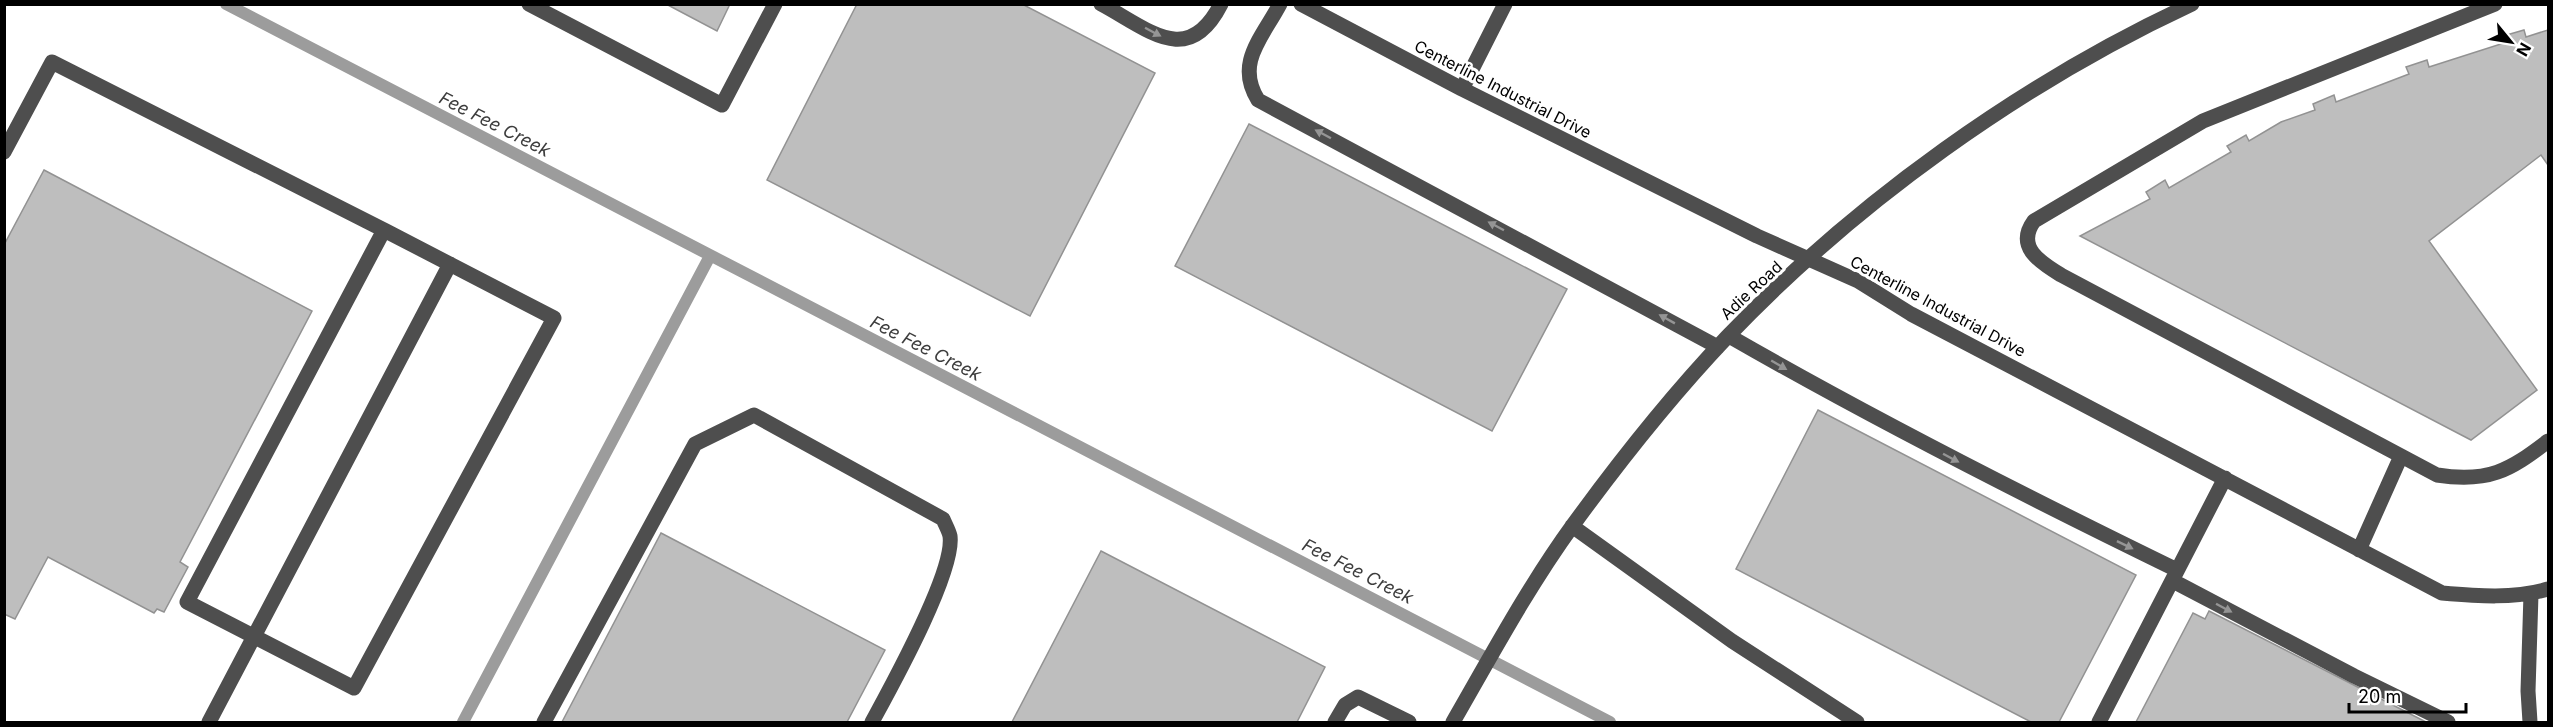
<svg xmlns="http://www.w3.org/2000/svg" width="2553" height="727" font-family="Inter,sans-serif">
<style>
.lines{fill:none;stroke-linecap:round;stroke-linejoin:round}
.stream{stroke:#9c9c9c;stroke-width:12}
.building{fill:#bebebe;stroke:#929292;stroke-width:1.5}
.minor{stroke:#4e4e4e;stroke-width:15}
.oneway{fill:#959595}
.labels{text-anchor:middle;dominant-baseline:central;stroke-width:6;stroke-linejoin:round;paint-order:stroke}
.street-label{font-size:16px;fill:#000;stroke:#fff}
.water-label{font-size:18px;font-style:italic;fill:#3d3d3d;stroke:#fff}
</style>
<rect width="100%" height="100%" fill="#fff"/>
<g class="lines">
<!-- stream -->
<path class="stream" d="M226,4L1610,722
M463,722L710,256"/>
</g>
<!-- building -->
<path class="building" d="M666,4H730L717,31Z
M857,4H1022L1155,73L1030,316L767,180Z
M2524,30L2526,37L2548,30V165L2541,155L2429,241L2537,390L2471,440L2080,236L2150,199L2146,192L2165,180L2169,188L2231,152L2227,146L2246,135L2249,141L2281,122L2315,110L2313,104L2334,95L2336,102L2409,74L2406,67L2427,60L2429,67L2504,43L2503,36Z
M1249,124L1567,289L1492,431L1175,266Z
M44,170L312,311L180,562L188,567L164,612L157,609L154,613L48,557L15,619L4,614V245Z
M1818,410L2136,575L2059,722H2031L1736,569Z
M661,533L885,650L847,722H562Z
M1101,551L1325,667L1297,722H1012Z
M2209,611L2426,722H2136L2193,613L2205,619Z"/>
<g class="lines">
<!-- minor -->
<path class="minor" d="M529,4L722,105L775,4
M1101,4C1148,29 1188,69 1221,4
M1280,4C1262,38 1235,63 1258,100L1718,347
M1301,4L1462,89L1757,236L1858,281L1911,314L2442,593C2478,596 2514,599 2548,589
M2495,4L2203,121L2034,221C2015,247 2041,263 2061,275L2437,475C2488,483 2509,471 2548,441
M1462,89L1505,4
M4,152L52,62L384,230
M384,230L554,318L354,688L187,602Z
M1729,336C1875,420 2025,496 2177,570
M1572,526L1732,641L1857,722
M2359,550L2401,456
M2173,581L2354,676L2448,722
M209,722L450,264
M544,722L695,444L754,415L943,519C945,524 949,531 950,536C955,572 891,687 872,722
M1335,722L1345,705L1358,697L1409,722
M1453,722C1491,656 1528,587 1573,525C1621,459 1671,396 1727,337C1856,202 2022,83 2192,4
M2099,722L2225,478
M2530,722L2528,691L2531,594"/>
</g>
<!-- one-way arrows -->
<defs><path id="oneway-solid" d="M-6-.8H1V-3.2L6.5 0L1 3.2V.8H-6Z" transform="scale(1.5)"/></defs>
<g class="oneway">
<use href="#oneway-solid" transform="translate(1153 32) rotate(28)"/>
<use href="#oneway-solid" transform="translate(1323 134) rotate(-152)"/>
<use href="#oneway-solid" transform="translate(1496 226) rotate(-152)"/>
<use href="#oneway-solid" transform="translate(1667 319) rotate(-151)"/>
<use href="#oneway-solid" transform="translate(1779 365) rotate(30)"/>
<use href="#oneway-solid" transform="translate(1951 458) rotate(28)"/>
<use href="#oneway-solid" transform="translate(2125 545) rotate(26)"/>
<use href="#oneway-solid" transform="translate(2224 608) rotate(28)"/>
</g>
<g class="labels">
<!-- street labels -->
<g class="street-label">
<text transform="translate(1503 89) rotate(27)">Centerline Industrial Drive</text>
<text transform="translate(1751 290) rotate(-43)">Adie Road</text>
<text transform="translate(1938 306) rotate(28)">Centerline Industrial Drive</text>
</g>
<!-- water labels -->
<g class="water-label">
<text transform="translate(495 124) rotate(27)">Fee Fee Creek</text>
<text transform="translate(926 348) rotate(27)">Fee Fee Creek</text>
<text transform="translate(1358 571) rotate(27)">Fee Fee Creek</text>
</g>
</g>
<!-- border -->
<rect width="2553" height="727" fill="none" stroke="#000000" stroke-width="12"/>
<!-- north arrow -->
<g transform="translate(2511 42) rotate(120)" stroke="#ffffff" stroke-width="4.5" paint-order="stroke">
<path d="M0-4.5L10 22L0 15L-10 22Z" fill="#000000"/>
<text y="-9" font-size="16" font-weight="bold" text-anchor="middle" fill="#000000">N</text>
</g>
<!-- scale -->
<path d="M2349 703v9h117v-9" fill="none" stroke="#000000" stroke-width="3"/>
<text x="2358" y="703" font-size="18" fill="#000000" stroke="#ffffff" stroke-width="4.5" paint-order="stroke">20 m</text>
</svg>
